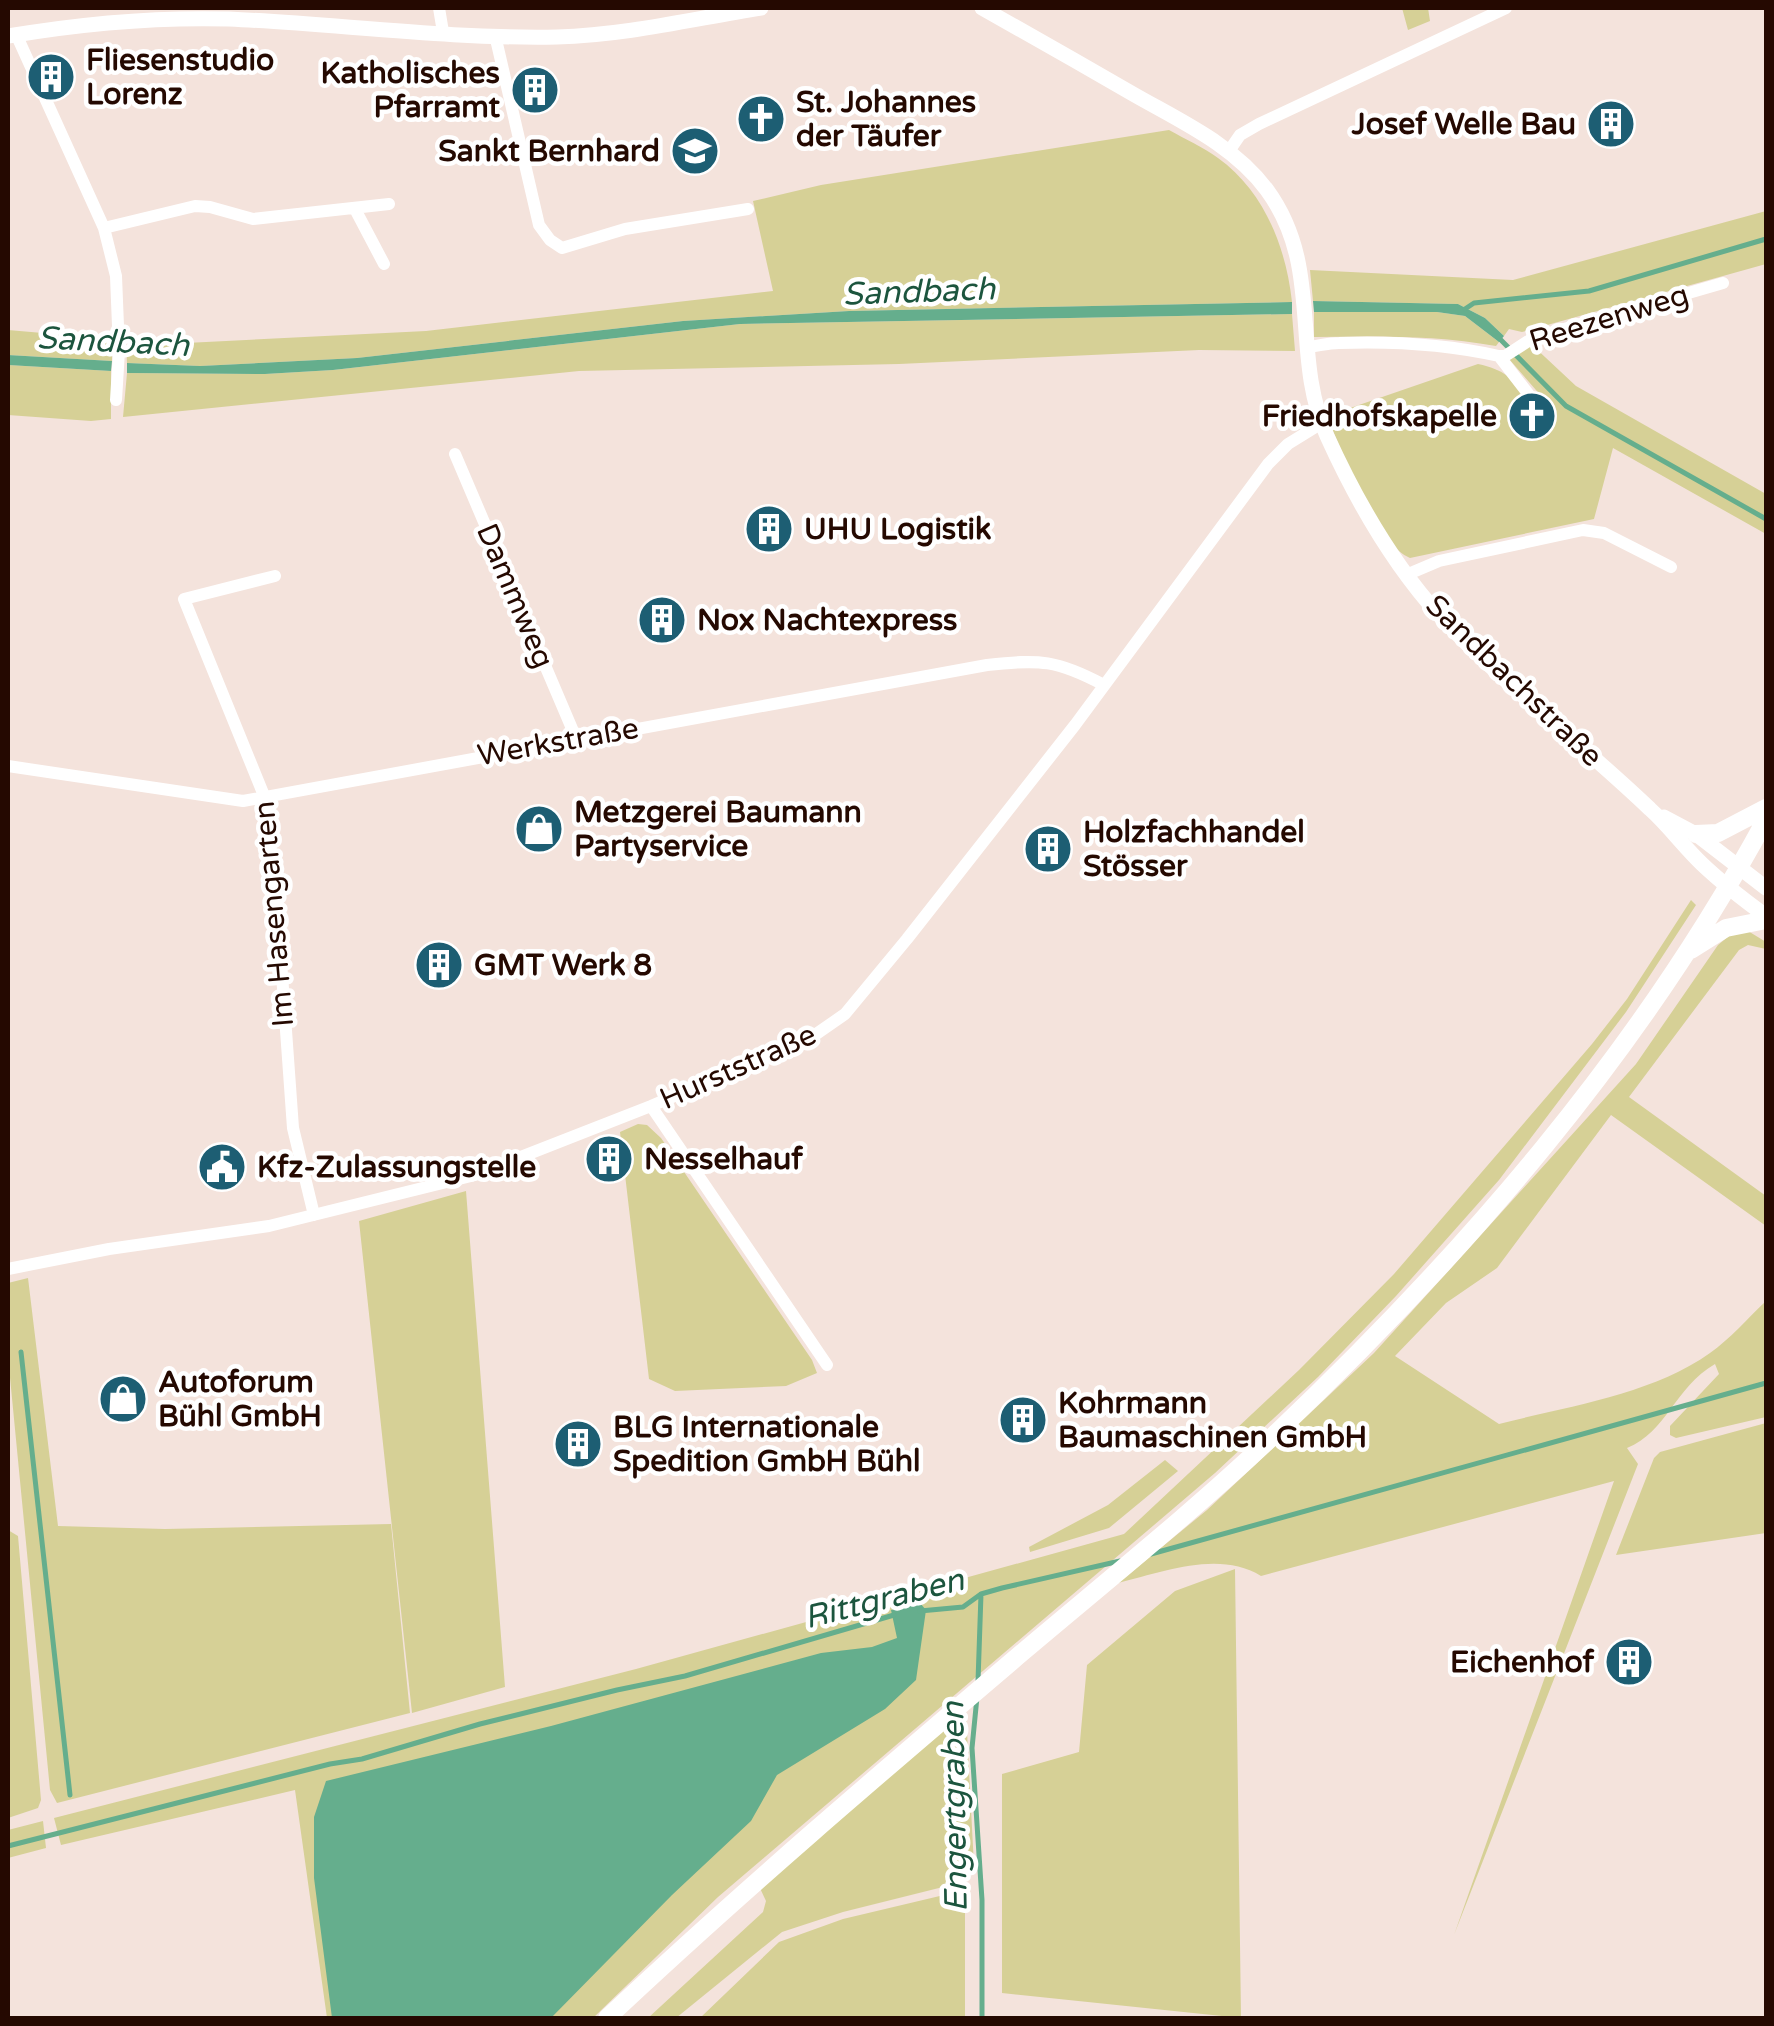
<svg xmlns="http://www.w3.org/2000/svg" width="1774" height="2026" font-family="'Varela Round',sans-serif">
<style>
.green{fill:#d6d096}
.water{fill:#65ae8d}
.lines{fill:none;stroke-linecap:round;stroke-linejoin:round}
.stream{stroke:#65ae8d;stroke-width:5}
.minor{stroke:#fff;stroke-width:12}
.tertiary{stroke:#fff;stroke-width:15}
.secondary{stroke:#fff;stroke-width:18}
.labels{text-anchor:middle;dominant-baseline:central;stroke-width:9;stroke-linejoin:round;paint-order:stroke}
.poi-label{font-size:30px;font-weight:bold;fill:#250901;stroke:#fff;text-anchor:start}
.street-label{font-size:30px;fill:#250901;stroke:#fff}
.water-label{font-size:32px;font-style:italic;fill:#1c553e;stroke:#fff}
</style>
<rect width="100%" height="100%" fill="#f4e3dc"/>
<!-- green -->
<path class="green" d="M1402,8H1428L1430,21L1408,30Z
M1169,130C1185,139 1203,147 1218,158C1264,191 1286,247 1292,302L849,311L683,321L357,358L200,366L127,363L126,346L426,331L773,291L753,201L821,185Z
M1766,211V264L1522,332L1509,329L1504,336L1485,318L1458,304L1313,301L1310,270L1513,280Z
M1314,312H1437L1465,316L1499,342L1496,346C1436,335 1375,336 1314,337Z
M1292,314L1295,351L1199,350L899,364L579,371L123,417L127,373L265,374L333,370L740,324Z
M8,330L112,339V361L8,355Z
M1530,343L1576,386L1766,494V534L1613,448L1594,519L1410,558C1374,542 1342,452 1327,416L1478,364C1505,370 1516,379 1528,404L1542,397L1509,359Z
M8,365L111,371V419L91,421L8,415Z
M1691,900L1696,905L1626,1012L1499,1180L1396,1296L1318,1377L1215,1473L718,1897L593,2018H327L295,1790L61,1845L54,1818L636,1669L1124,1534L1299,1370L1394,1274L1592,1044L1627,999Z
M1748,931L1766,942V949L1748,945L1739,950L1629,1097L1766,1196V1226L1611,1115L1497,1268L1446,1303L1395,1356L1499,1424C1568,1406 1651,1395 1710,1353C1730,1339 1748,1318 1766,1301V1417L1676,1438L1670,1435V1426L1719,1374L1715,1364C1674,1388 1667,1432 1627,1448L1638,1464L1454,1935L1614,1481L1261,1576C1219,1550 1163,1572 1118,1583L1207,1510L1374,1353L1636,1064L1718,945L1730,935Z
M638,1124L647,1125L661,1138L812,1360L817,1373L786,1386L675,1391L649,1379L620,1132Z
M466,1191L505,1687L412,1713L359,1221Z
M28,1278L58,1526L165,1529L391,1524L410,1713L57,1803L50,1790L8,1357V1283Z
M1766,1423V1533L1616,1555L1654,1458L1660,1452Z
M1165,1460L1178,1471L1109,1528L1030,1552L1029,1547L1108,1505Z
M8,1530L18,1536L41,1800L38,1808L8,1818Z
M1235,1569L1241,2018L1002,1993V1774L1079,1752L1087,1665L1175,1591Z
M966,1712L974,1866L955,1884L843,1912L782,1932L676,2018H648L763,1912L766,1901L759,1886Z
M43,1821L46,1848L8,1858V1830Z
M965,1890V2018H700L779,1942L843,1919Z"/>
<!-- water -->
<path class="water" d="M1313,301L1458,304L1485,318L1504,336L1499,342L1465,316L1437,312H1314Z
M1292,302V314L740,324L333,370L265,374L127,373V363L200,366L357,358L683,321L849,311Z
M8,355L112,361L111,371L8,365Z
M920,1603L926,1610L916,1680L885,1709L777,1775L751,1821L672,1895L551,2018H332L314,1878V1817L326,1781L551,1726L821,1653L872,1647L897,1638L891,1610Z"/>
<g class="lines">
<!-- stream -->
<path class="stream" d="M1465,309L1474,303L1589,291L1766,239
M1498,337L1566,406L1766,519
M21,1352L70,1795
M1151,1554L1766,1383
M920,1611L963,1607L981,1594L1002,1588L1120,1561
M978,1681L981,1594
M977,1697L972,1748L982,1900V2018
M8,1846L330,1764L362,1759L480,1724L617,1690L685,1676L894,1615"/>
<!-- minor -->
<path class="minor" d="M439,8L443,32
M16,34L104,228L116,276L119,351L116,400
M495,35L539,225L550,240L562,248L625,229L748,209
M1229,151L1240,135L1259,124L1506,8
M355,209L384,264
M104,228L195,206L210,207L253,219L389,204
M1307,347C1318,346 1328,343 1339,343C1394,341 1445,344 1499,356L1536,404L1517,411L1520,414
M1499,356H1505L1533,338L1723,283
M455,454L576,738
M1406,575L1439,561L1583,530L1604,533L1671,567
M275,576L184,599L265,798L277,905L293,1128L314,1215
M8,766L243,801L987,665C1040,659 1057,660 1104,685
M651,1106L827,1365
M8,1269L109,1249L269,1226L475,1175L651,1106L809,1039L845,1014L907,939L1075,725L1268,464L1288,444L1322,423"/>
<!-- tertiary -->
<path class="tertiary" d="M982,8C1032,36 1083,65 1133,94C1180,121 1234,145 1267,190C1324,268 1290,354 1327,436C1356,500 1392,563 1439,615C1504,685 1581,743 1650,809C1669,826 1684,847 1702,864C1722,883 1744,900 1766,916
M8,36C79,24 156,17 229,19C338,24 448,39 557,37C627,35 692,19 761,8
M1664,817L1696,834L1766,888"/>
<!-- secondary -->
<path class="secondary" d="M1696,834L1718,833L1766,808
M1691,950L1726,928L1766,920
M607,2018C742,1891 883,1771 1024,1651C1108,1580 1194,1511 1273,1436C1464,1255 1641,1051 1766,819"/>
</g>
<!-- icons -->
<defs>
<g id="building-disc" transform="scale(2.5)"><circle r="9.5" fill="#1d5e73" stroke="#fff"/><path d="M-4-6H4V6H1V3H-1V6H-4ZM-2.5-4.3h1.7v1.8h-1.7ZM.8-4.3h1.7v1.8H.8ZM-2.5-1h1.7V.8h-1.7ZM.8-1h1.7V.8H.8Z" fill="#fff"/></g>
<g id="church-disc" transform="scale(2.5)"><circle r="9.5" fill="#1d5e73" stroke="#fff"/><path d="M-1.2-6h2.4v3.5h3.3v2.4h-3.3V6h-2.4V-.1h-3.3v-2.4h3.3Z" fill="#fff"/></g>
<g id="school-disc" transform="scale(2.5)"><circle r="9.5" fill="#1d5e73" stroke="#fff"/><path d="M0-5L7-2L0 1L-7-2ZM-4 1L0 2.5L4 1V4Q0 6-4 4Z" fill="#fff"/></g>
<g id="shop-disc" transform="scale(2.5)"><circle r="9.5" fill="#1d5e73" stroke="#fff"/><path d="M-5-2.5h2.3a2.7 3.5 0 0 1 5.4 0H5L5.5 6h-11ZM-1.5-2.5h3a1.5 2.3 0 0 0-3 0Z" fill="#fff"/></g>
<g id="civic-disc" transform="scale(2.5)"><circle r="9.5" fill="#1d5e73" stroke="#fff"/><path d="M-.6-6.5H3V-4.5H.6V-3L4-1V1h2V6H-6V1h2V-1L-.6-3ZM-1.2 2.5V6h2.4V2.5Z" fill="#fff"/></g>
</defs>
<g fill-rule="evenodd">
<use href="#building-disc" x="51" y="77"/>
<use href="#building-disc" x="535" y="90"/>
<use href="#church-disc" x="761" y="119"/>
<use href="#building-disc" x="1611" y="124"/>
<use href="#school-disc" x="695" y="151"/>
<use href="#church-disc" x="1532" y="416"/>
<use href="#building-disc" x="769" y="529"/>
<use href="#building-disc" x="662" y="620"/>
<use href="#shop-disc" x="539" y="829"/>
<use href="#building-disc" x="1048" y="849"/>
<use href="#building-disc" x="439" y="965"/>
<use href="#building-disc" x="609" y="1159"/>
<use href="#civic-disc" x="222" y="1167"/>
<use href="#shop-disc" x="123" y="1399"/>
<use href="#building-disc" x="1023" y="1420"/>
<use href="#building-disc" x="578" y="1444"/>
<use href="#building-disc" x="1629" y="1662"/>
</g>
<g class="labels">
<!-- poi labels -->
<g class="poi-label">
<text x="86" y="60">Fliesenstudio<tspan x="86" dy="34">Lorenz</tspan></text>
<text x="500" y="73" text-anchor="end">Katholisches<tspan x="500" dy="34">Pfarramt</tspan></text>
<text x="796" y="102">St. Johannes<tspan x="796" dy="34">der Täufer</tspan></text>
<text x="1576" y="124" text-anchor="end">Josef Welle Bau</text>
<text x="660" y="151" text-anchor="end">Sankt Bernhard</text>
<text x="1497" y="416" text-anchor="end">Friedhofskapelle</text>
<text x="804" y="529">UHU Logistik</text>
<text x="697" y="620">Nox Nachtexpress</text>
<text x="574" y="812">Metzgerei Baumann<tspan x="574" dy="34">Partyservice</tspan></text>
<text x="1083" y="832">Holzfachhandel<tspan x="1083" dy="34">Stösser</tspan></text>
<text x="474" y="965">GMT Werk 8</text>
<text x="644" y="1159">Nesselhauf</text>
<text x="257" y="1167">Kfz-Zulassungstelle</text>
<text x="158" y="1382">Autoforum<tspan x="158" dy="34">Bühl GmbH</tspan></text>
<text x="1058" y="1403">Kohrmann<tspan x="1058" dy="34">Baumaschinen GmbH</tspan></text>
<text x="613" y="1427">BLG Internationale<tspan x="613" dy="34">Spedition GmbH Bühl</tspan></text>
<text x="1594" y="1662" text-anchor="end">Eichenhof</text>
</g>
<!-- street labels -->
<g class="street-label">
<text transform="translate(1609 318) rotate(-17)">Reezenweg</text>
<text transform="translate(515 596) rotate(67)">Dammweg</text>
<text transform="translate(1514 681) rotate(44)">Sandbachstraße</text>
<text transform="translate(558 742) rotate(-10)">Werkstraße</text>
<text transform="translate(274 914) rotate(-95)">Im Hasengarten</text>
<text transform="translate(738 1067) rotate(-24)">Hurststraße</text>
</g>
<!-- water labels -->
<g class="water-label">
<text transform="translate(919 292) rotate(-2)">Sandbach</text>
<text transform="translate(113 342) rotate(3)">Sandbach</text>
<text transform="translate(884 1599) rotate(-14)">Rittgraben</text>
<text transform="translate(955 1807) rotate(-91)">Engertgraben</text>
</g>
</g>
<!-- border -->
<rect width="1774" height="2026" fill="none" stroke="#250901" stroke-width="20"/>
</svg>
